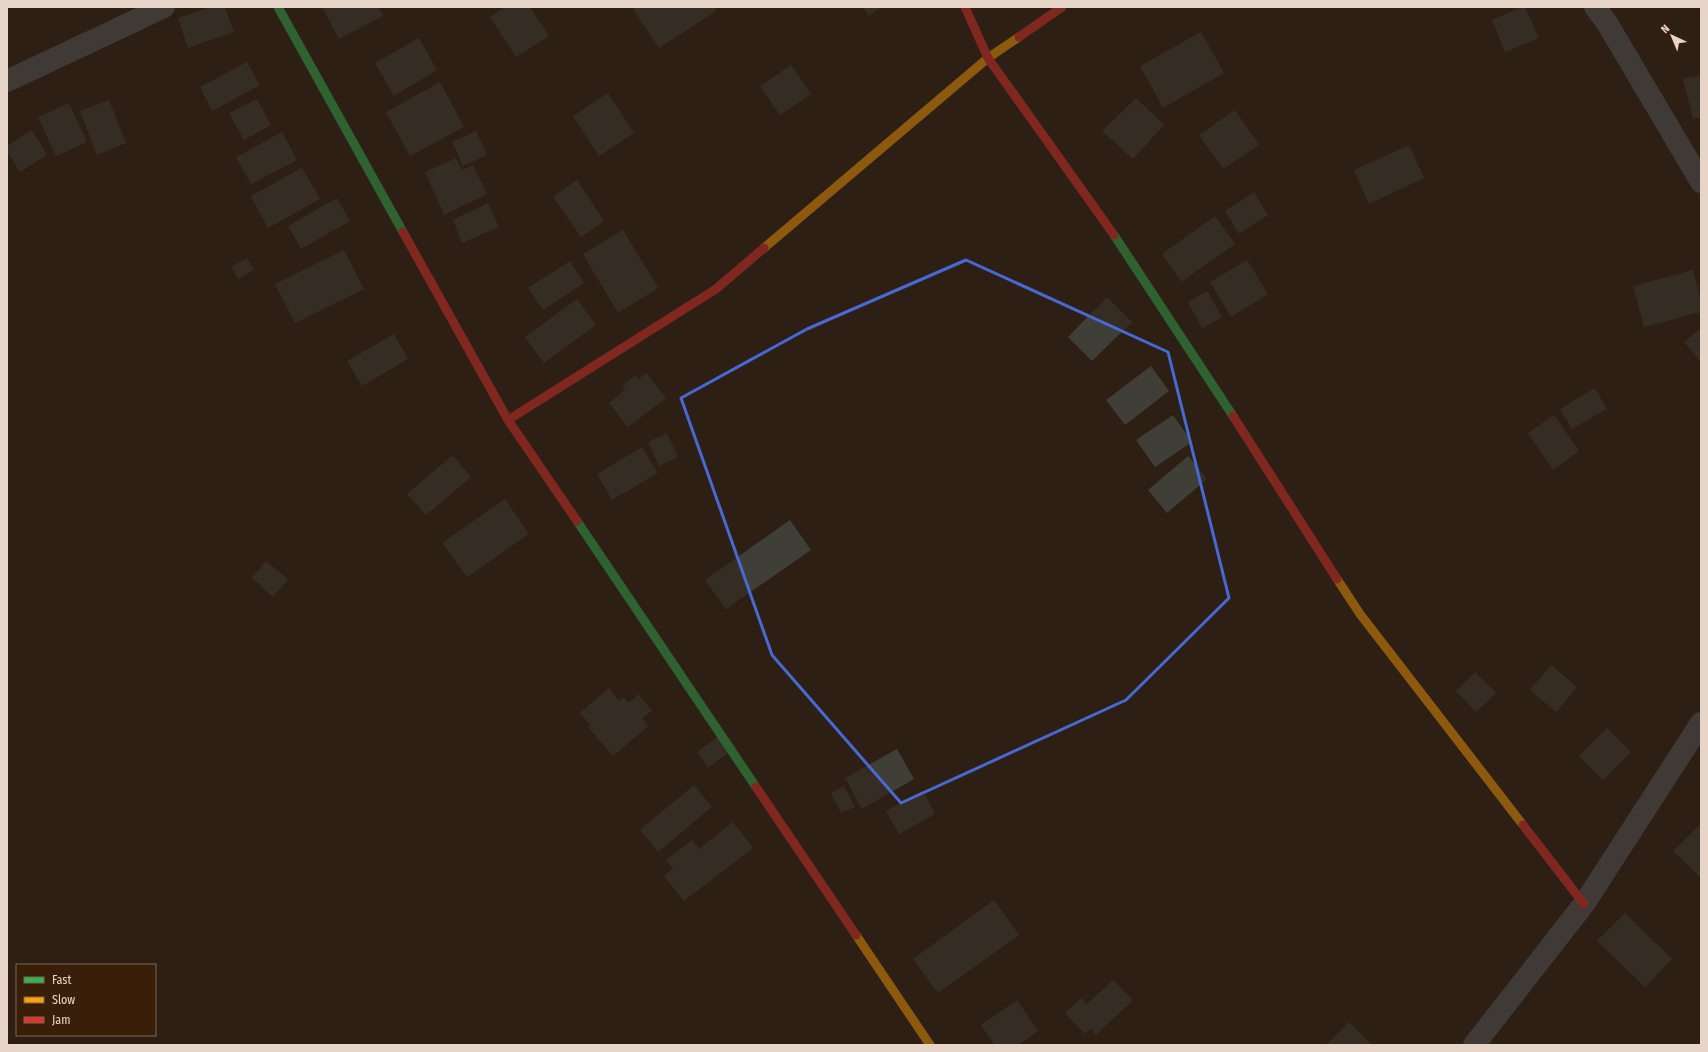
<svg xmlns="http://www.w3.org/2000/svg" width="1708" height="1052" font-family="'Fira Sans Condensed',sans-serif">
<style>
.building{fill:#3f3e37}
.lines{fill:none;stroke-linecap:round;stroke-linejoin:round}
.street{stroke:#585c5f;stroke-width:22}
.fast{stroke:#30b455;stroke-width:9}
.slow{stroke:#ff9f0a;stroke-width:9}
.jam{stroke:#e5322d;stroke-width:9}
.marked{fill:none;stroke:#4669d5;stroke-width:3;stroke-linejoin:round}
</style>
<rect width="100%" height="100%" fill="#2e1f14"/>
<!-- building -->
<path class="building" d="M210,7H225L234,32L188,48L178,18Z
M322,7H378L383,16L339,39Z
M505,7H530L549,36L516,57L490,17Z
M636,7H713L716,11L659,48L633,9Z
M862,7H881L869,16Z
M1522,7H1525L1539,38L1505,52L1492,20Z
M1201,32L1224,73L1163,108L1140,66Z
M419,38L437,70L394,96L375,63Z
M247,62L260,85L212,111L200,87Z
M791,65L811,94L780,115L760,86Z
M1701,75V117L1693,119L1683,79Z
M440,82L464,127L410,156L386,112Z
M608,93L634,133L599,156L573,116Z
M1136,98L1164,125L1133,159L1102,131Z
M257,99L271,125L244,140L229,113Z
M109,100L126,143L97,155L80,111Z
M69,103L87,142L56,156L38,117Z
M1235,110L1259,145L1223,169L1199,135Z
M32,130L47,155L20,172L7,151V146Z
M476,131L487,155L463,166L452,142Z
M282,132L297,160L251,184L236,157Z
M1409,145L1424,178L1369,204L1354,170Z
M456,158L462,170L473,165L487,194L444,215L425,172Z
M302,168L320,199L268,228L251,196Z
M577,180L604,221L581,237L553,197Z
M1254,192L1268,215L1239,234L1225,211Z
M337,198L350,221L301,249L288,226Z
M488,203L499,227L462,243L453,220Z
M1215,216L1235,244L1181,282L1162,254Z
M623,230L658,288L618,313L583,254Z
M344,250L364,289L295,323L275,284Z
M247,258L254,270L238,279L231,267Z
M1247,260L1268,294L1231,317L1210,282Z
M570,261L584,283L543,310L528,288Z
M1693,270L1701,301V312L1644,327L1633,286Z
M1207,291L1222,317L1202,328L1188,302Z
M1107,297L1132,322L1092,361L1068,337Z
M577,299L596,325L544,363L525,337Z
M1701,328V362L1684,342Z
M394,334L408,359L362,386L347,361Z
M1151,366L1169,391L1125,425L1106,400Z
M646,373L666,398L628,427L609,403L625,390L622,386L636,375L639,379Z
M1595,388L1607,409L1572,429L1560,409Z
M1173,415L1192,442L1155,467L1136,440Z
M1554,415L1579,451L1553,470L1528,433Z
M667,433L678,457L659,466L648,442Z
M642,447L658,473L612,500L597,474Z
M453,455L471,477L426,515L407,494Z
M1188,456L1207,479L1167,513L1148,490Z
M505,499L529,534L467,577L442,543Z
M790,520L811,550L726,609L705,580Z
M266,561L288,579L273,597L252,578Z
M1551,665L1577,687L1556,712L1530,690Z
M1475,672L1496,693L1476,712L1456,691Z
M609,688L619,701L623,697L629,703L638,694L652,711L642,718L648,726L613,756L588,727L590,725L580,713Z
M1607,728L1631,752L1603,780L1579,756Z
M724,732L736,747L708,768L697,752Z
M897,749L914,779L862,809L845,778Z
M694,785L712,807L658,852L640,830Z
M844,786L855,807L841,813L831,793Z
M923,791L935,814L899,834L886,811Z
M733,822L753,848L684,901L664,876L673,869L666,860L692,840L699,849Z
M1701,823V878L1673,851Z
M994,900L1019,935L938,993L913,959Z
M1625,913L1672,959L1645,987L1597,941Z
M1113,980L1133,1000L1096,1035L1091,1029L1085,1034L1065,1013L1081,998L1087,1004Z
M1017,1000L1038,1031L1018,1045H995L981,1025Z
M1349,1022L1372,1045H1326Z"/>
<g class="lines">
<!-- street -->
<path class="street" d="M1595,7L1607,23L1701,182
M7,81L164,7
M1474,1045L1584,904L1701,723"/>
<!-- fast -->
<path class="fast" d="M278,7L403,232
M1114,235L1233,416
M577,521L756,787"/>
<!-- slow -->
<path class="slow" d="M764,248L988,58L1019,37
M1337,579L1360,614L1523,825
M856,935L930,1045"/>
<!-- jam -->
<path class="jam" d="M965,7L988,58L1114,235
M1019,37L1062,7
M403,232L508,420L577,521
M1233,416L1337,579
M508,420L716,289L764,248
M756,787L856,935
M1523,825L1584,904"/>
</g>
<!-- marked area -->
<path d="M0 0H1708V1052H0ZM966,260L1168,352L1229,598L1126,700L901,803L772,655L681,398L807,329Z" fill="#2e1f14" fill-opacity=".55" fill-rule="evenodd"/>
<path class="marked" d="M966,260L1168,352L1229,598L1126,700L901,803L772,655L681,398L807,329Z"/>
<!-- border -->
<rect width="1708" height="1052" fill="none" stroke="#e8d5c9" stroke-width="16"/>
<!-- legend -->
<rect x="16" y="964" width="140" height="72" fill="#391e09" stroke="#7f6756"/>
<rect x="24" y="977" width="20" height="6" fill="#30b455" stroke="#7f6756"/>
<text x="52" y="984" font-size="12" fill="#e8d5c9">Fast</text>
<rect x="24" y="997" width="20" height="6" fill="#ff9f0a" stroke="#7f6756"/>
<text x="52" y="1004" font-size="12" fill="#e8d5c9">Slow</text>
<rect x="24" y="1017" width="20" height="6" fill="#e5322d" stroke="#7f6756"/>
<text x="52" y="1024" font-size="12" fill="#e8d5c9">Jam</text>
<!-- north arrow -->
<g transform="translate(1672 36) rotate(316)" stroke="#391e09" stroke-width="3" paint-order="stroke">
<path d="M0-3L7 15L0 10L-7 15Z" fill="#e8d5c9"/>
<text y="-6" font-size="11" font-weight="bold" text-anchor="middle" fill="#e8d5c9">N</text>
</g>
</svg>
